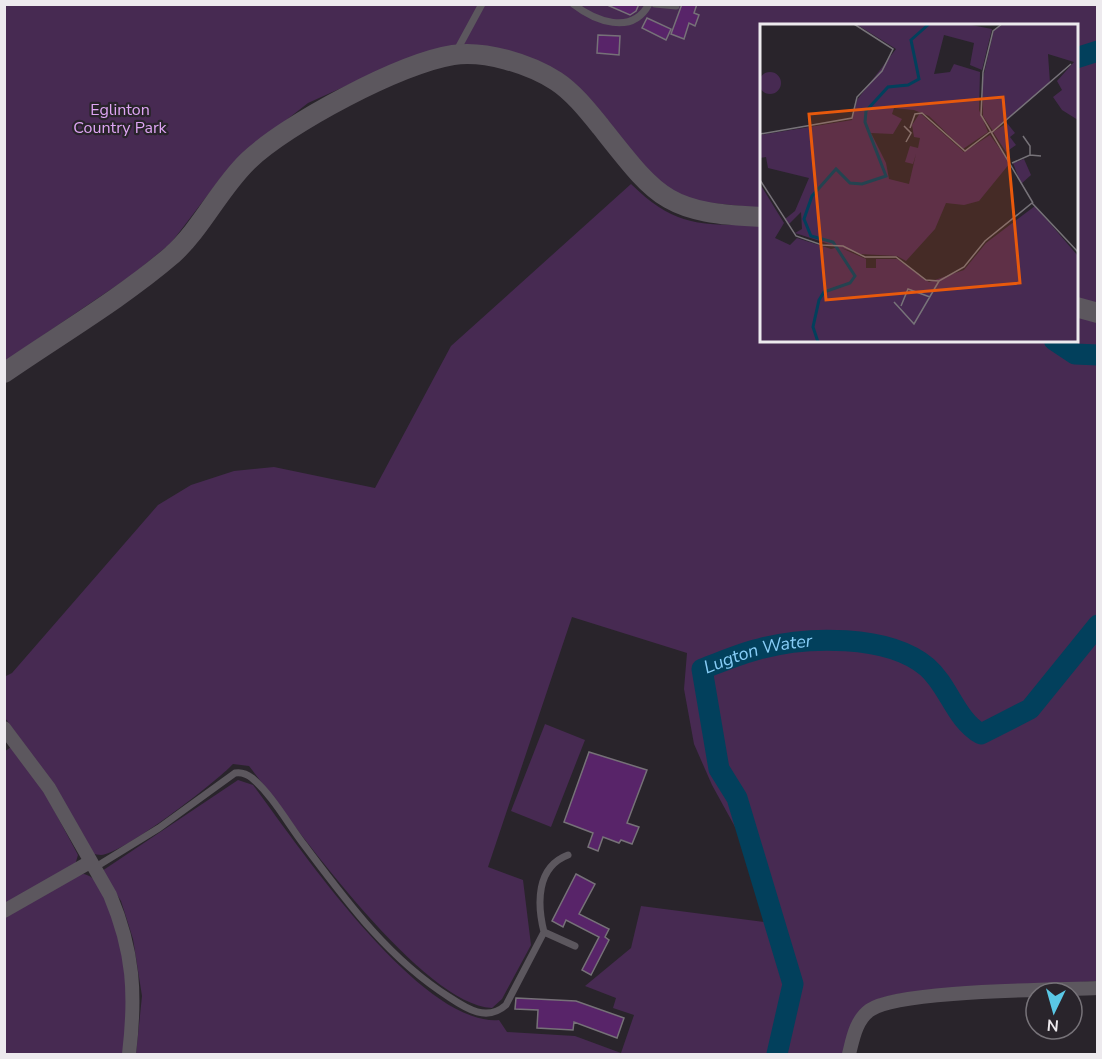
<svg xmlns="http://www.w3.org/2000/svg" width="1102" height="1059" font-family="'Nunito Sans',sans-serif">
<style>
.green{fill:#472a52}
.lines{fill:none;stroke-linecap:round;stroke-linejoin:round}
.river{stroke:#02405c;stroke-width:21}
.building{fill:#582469;stroke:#767178;stroke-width:1.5}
.lane{stroke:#5c575e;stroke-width:7}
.street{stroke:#5c575e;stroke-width:14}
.secondary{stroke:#5c575e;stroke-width:20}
.labels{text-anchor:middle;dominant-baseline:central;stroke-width:4.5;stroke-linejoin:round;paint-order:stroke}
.park-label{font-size:16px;fill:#dea5f3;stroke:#29242b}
.water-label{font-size:18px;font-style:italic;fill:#87cdf7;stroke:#29242b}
.inset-river{fill:none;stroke:#02405c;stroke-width:3}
.inset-road{fill:none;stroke:#777379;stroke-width:1.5}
.view{fill:#e8590c;fill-opacity:0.15;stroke:#e8590c;stroke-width:3}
.inset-edge{fill:none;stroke:#edeaee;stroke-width:3}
</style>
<rect width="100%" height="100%" fill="#29242b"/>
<!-- green -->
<path class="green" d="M5,5H1097V305L1077,298L1076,26H762L761,208L702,202L682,196L651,177L619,135L509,52L368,76L308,103L257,143L223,175L171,243L132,275L5,361Z
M631,184C676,228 702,225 761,225L762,340H1076L1077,312L1097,319V981L904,993C857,1001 856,1011 843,1054H136L142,996L133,939L121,901L102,871L238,780L253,785C297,844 420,1027 499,1020L507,1032L575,1036L621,1053L634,1015L613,1008L616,998L585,986L631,948L641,906L764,922L740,836L712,785L694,744L684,689L687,653L572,617L488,867L523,880L531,945L502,999L492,1008C420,1004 294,824 249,766L233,764C216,782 123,854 101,855C99,855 94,854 92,853L39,765L5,718L4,677L12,673L158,505L191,485L234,471L274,467L375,488L451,346Z
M545,724L585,740L551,827L511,811Z
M11,747L40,784L78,855L75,865L5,906L4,752Z
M84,874C118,882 130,983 128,1013C128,1027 125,1041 123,1054H5V917L77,875Z"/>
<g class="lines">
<!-- river -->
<g class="river">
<path d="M1076,58L1098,51"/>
<path d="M1054,340L1075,354L1098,355"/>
<path id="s1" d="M777,1054L793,984L737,798L719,769L702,669C721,662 739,654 759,649C806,636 888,634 927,667C949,686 955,719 981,734L1030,709L1098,625"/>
</g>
</g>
<!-- building -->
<path class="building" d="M605,4H639L636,11L630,15Z
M682,4H697L694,13L699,15L695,26L689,23L684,39L671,34Z
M647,18L671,29L666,40L642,28Z
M598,35L620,36L619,55L597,53Z
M589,752L647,770L627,823L639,827L632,844L621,840L619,843L603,837L598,851L588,847L593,833L564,822Z
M576,874L595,884L579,914L609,929L605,937L609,940L591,975L582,970L599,937L566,920L563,927L552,921Z
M516,998L576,1001L624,1018L617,1038L574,1022L573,1030L537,1028L538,1010L515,1009Z"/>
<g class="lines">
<!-- lane -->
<path class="lane" d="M573,4C595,21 632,36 649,4
M655,4L676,6
M456,52L482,4
M568,855C536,867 537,904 544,932L575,946
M94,868L159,828L235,773C241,772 247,774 252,778C273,796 288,824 305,846C347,902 389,959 449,997C467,1009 487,1022 506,1005L544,932"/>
<!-- street -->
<path class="street" d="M4,728L49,788L110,895C134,952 136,995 129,1054
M4,911L90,862
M849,1054C853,1038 856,1020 870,1010C897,990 1055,990 1098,988"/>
<!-- secondary -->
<path class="secondary" d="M1076,307L1098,313
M4,373C59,335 122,298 172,255C202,228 219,189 248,161C286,124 401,63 453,55C485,50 529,64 556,81C573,92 588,111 601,127C658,199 666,213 762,217"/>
</g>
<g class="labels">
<!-- park labels -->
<g class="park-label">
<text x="120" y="110">Eglinton<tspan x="120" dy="18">Country Park</tspan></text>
</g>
<!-- water labels -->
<g class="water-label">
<text stroke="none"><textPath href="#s1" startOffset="460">Lugton Water</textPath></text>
</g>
</g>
<!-- overview -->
<g transform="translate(760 24)">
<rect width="318" height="318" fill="#29242b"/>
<path d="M96,0H206L232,5L222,46L210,41L214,19L184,11L174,50L190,48L194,40L220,48L219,86L228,108L203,125L169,92L154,86L134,84L132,90L142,95L133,110L111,109L126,139L129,155L149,160L156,130L153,140L145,138L150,122L158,124L160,114L154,113L152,101L160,89L204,128L230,111L250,139L219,177L204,181L186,179L175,205L146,237L137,232L100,230L35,209L42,205L41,188L28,201L25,195L35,187L49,154L8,144L6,133L0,134V111L92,96L97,76L136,25ZM244,0H318V96L302,86L293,73L302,66L297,57L314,38L288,30L290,59L233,107L223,92L222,58L234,6ZM-1 59a11 11 0 1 1 22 0a11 11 0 1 1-22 0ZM247,99L255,109L250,113L256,121L246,128L233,108ZM264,135L271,151L261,160L253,139ZM0,160L24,199L15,214L30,221L37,214L71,225L79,223L106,235V244H116V235H137L169,258L204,246L226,219L275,182L318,232V318H0Z" fill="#472a52"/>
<path class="inset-river" d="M58,318L53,303L59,276L64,268L90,259L95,252L73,218L51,212L44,195L52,172L76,145L90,159L102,160L126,152L105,98L106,87L128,63L148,61L159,55L151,16L169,0"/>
<path class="inset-road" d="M242,0L233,7L223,48L221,91L273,179M144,102L151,109L146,118M150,104L155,90L162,89L205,127L230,108M231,109L311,40M0,110L92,94L97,73L122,47L133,25L94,0M263,112L270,122V131M252,139L270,131L281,132M0,156L36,212L62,221L83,222L105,233H136L166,256L179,257L204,243L225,217L272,179L318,228M134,278L154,300L179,257M141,282L148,265L170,273"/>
<path class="view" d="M243,73L260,259L66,276L49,90Z"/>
<rect width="318" height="318" class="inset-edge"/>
</g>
<!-- border -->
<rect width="1102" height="1059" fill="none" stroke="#edeaee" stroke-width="12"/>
<!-- north arrow -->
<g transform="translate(1054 1011) rotate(185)"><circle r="28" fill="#29242b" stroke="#777379" stroke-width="1.5"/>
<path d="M0-4.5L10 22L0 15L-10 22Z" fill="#5ac8e5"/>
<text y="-9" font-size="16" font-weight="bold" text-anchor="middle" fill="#edeaee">N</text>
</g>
</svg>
